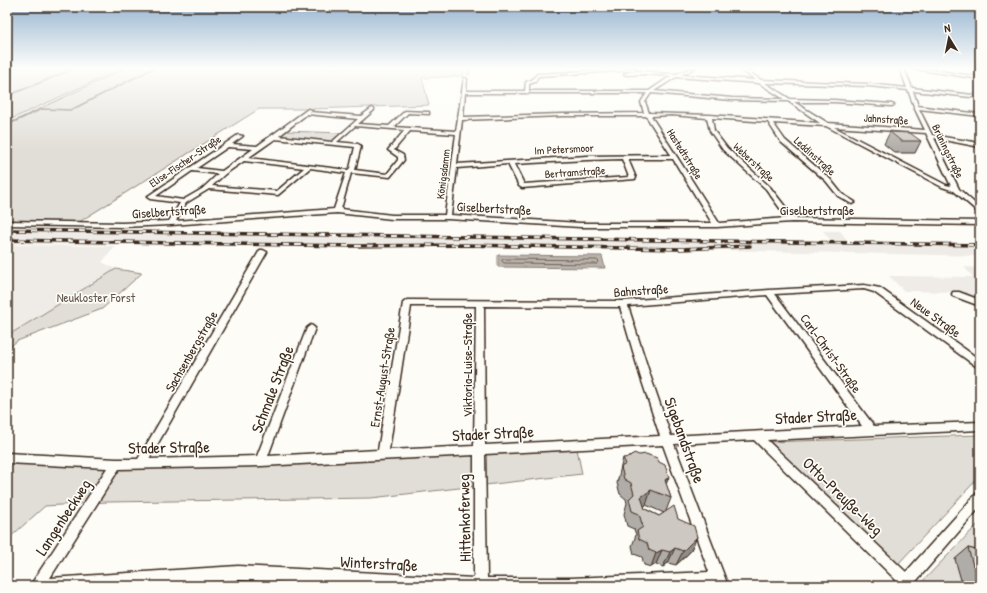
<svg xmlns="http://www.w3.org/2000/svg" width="987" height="593" font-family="'Patrick Hand',sans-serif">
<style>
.built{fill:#efece7}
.green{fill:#e1ded7;stroke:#8e847a}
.water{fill:#bbb4ad;stroke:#887d74}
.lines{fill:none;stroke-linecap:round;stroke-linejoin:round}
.shore{stroke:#6e6157;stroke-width:1}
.stream{stroke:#887d74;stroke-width:1.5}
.canal{fill:#bbb4ad;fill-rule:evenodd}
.minor-casing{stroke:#3b2a1e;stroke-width:3}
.minor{fill:#fdfcf7;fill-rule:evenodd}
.rail-casing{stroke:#3b2a1e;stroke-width:3.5}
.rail{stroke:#fdfcf7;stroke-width:2;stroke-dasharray:6;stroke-linecap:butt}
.wall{fill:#b0aca7;stroke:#3b2a1e;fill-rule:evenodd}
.shaded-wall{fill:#908c88;stroke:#3b2a1e}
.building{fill:#cdc8c2;stroke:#3b2a1e}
.labels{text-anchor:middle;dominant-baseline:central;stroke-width:3.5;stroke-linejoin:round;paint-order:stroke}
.far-street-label{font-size:11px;fill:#3b2a1e;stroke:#fdfcf7}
.street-label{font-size:13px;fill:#3b2a1e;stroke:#fdfcf7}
.park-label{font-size:13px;fill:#64574c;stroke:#fdfcf7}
.near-street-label{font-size:16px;fill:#3b2a1e;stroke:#fdfcf7}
</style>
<rect width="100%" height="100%" fill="#fdfcf7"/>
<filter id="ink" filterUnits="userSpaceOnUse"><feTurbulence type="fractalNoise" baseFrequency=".025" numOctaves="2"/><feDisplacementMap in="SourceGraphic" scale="8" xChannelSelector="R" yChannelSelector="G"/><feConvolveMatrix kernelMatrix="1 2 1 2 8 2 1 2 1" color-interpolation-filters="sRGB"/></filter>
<g filter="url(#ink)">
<!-- built -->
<path class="built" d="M7,228L832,242L823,231H840L848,241L980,243V256L716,250L682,251L518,248L7,244Z
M7,245L116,246L102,262L116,269L7,336Z
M964,267L980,268V304L951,292L904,291L889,276L973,277Z"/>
<!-- green -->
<path class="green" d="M7,68H123L7,121Z
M126,68H464L463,76L422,78L429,105L311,109H259L79,222L7,221V124Z
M285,131L341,133L331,142L278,137Z
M116,269L142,273L102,309L17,341L7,349V336Z
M980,435V476L898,564L769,442Z
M577,449L582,474L371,498L107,502L45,506L7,540V460L121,468Z
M980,522V586H918Z"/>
<!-- water -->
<path class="water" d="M498,255L602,256L605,268L498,267Z"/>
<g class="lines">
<!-- shore -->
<path class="shore" d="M503,259L597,260L599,262L597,264L504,263L502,261Z"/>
<!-- stream -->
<path class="stream" d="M7,96L76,68
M7,125L42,109L71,110L154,68"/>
<!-- canal -->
<path class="canal" d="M467,68H471L470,75L468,76L466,75Z"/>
<!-- minor casing -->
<g class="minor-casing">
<path id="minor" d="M636,68L635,70L538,76L535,82L529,84V91H649L671,76L645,74L626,75L624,74C639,67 658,75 674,74C681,74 687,68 695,68L681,75L756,80L738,68H743L761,80L869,84L907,88L900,68H904L912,88L973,95V97H971L913,91L918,106L980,114V116L919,109L932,135L980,143V147L934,138L959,189L980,208V213L978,212L954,191L942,187L826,126L773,123L785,140L830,179L842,194L855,202L852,204L850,203L838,196L826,181L781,142L768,122L712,118L714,131L727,148L770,187L794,218L980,221V225L792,222L717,227H580L448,219H392L337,213L171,225L122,227L7,225V221L122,223L169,221L180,203L150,199L147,197L148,196L238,135L243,136L232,144L257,146L308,109L312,110L310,112L361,116L372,108L374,109V110L358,124L389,126L405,111L427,112H429V114L408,113L394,127L456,131L464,78L467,79L466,91H525L526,82L532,80L537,74ZM676,77L759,83L784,99L732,98L654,91ZM765,83L869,86L908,90L915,109L925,130L828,123L794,102H834L892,106L894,105L892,104L834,100L790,99ZM465,93H647L641,102L644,113L562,114L463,117ZM651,93L732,100L788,101L820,123L709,115L649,113L645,102ZM307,114L358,119L332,142L279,136ZM672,115L707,118L710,131L723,150L766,189L787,218L719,223L651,116ZM562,116H646L671,155L587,156L457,164L462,120ZM355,126L405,130L388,150L398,157V160L387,174L355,170L361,146L358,144L337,142ZM834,127L926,133L951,186L946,185ZM410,131L456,134L445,215H392L341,209L351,173L390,177L404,160L403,155L394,150ZM275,139L355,147L350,168L348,170L248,158ZM228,147L253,149L222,171L197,168ZM622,159L629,177L524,184L514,164L587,160ZM628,159H673L712,223H580L451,215L457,168L508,164L519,186L522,188L635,179L636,178ZM244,161L304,168L277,191L212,186L225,174ZM310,168L346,173L334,209L176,221L186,203L209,189L278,195ZM192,171L218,174L202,189L183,200L156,196Z
M908,68H919L980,77V79Z
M260,250H263L267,252L149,459L257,456L307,328L311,325L315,328L268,456L378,450L403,303L407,300L623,301L769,290L864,285L880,288L980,360V368L977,367L874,292L864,289L775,294L874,426L980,422V430L767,440L906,572L976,494L980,493V507L912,586H896L898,582L754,440L674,444L728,586H714V585L688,586H368L238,580L132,586H30L107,468L7,463V453L116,459H138ZM767,295L862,426L671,436L650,375L628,306ZM411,306H476L474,446L389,450ZM484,306L620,307L640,375L660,436L485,445ZM663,445L709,572L571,578H487L485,454ZM474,455V578L238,566L50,578L119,469L261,466Z
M953,292H959L980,300V306L953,296L952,294Z"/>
</g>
<!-- minor -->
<use href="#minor" class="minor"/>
<!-- rail casing -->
<g class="rail-casing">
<path id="rail" d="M7,230L980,245
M7,240L352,246L466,245L680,249L750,246"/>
</g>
<!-- rail -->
<use href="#rail" class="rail"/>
</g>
<!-- wall -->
<path class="wall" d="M890,132L921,141L915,153H895L884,144Z
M623,458L666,484L671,498L666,511L678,519L697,537L690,552L676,565L668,563L663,567L656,564L651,567L644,565L642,557L634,554L632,546L636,535L634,529L627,526L624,514L627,503L626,499L620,494L617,483ZM646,505L664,513L659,516L645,509L644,507Z
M968,548L980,551V586L961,580L955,559Z"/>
<!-- shaded-wall -->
<path class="shaded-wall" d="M669,477L663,492L665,480Z
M651,490L646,505L636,512L641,497Z
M697,537L690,552L676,565L683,551Z
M675,548L668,563L663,567L670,552Z
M662,550L656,564L651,567L656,553Z"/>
<!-- building -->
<path class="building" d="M890,132L910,133L921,141H901Z
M634,453L639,455L646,454L657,458L659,462L665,465L669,477L665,480L671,498L651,490L641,497L645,509L659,516L674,506L678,519L694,526L697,537L683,551L675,548L670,552L662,550L656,553L649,550L647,543L639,539L637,531L643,527L639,514L632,511L629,499L634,494L631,483L624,479L621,467L626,464L623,458L630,457Z
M968,548L980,551V571L974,569Z"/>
</g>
<!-- sky -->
<linearGradient id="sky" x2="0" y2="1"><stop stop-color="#96b4d0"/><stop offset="0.45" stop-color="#fefefb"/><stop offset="1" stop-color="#fefefb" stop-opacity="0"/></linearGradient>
<rect width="987" height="151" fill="url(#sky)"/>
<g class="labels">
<!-- far-street labels -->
<g class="far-street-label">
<text transform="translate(886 119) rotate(4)">Jahnstraße</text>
<text transform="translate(564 149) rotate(-3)">Im Petersmoor</text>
<text transform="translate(948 151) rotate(64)">Brüningstraße</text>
<text transform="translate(685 154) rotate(58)">Hastedtstraße</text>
<text transform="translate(815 156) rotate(42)">Leddinstraße</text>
<text transform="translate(185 161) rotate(-34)">Elise-Fischer-Straße</text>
<text transform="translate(754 162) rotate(43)">Weberstraße</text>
<text transform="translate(575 172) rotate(-4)">Bertramstraße</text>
<text transform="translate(443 174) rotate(-83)">Königsdamm</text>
</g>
<!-- street labels -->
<g class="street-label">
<text transform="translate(494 208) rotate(3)">Giselbertstraße</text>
<text x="817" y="210">Giselbertstraße</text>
<text transform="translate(169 211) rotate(-4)">Giselbertstraße</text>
<text transform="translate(641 290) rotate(-4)">Bahnstraße</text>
<text transform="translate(936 317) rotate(36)">Neue Straße</text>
<text transform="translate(191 351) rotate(-60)">Sachsenbergstraße</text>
<text transform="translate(831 353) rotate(54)">Carl-Christ-Straße</text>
<text transform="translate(467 365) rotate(-90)">Viktoria-Luise-Straße</text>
<text transform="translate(382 377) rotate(-81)">Ernst-August-Straße</text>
</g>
<!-- park labels -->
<g class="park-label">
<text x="96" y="297">Neukloster Forst</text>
</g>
<!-- near-street labels -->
<g class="near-street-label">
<text transform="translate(272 389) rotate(-69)">Schmale Straße</text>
<text transform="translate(816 416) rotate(-3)">Stader Straße</text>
<text transform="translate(493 433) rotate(-3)">Stader Straße</text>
<text transform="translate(685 440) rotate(70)">Sigebandstraße</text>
<text transform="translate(169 447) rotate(-1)">Stader Straße</text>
<text transform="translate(843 496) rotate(44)">Otto-Preuße-Weg</text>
<text transform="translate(63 517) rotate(-57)">Langenbeckweg</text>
<text transform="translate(464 518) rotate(-91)">Hittenkoferweg</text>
<text transform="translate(379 563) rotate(3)">Winterstraße</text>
</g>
</g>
<!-- margin -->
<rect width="987" height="593" fill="none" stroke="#fdfcf7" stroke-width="24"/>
<rect x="12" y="12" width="963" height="569" fill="none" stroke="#3b2a1e" stroke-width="1.5" filter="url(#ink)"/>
<!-- north arrow -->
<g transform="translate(949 38) rotate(350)" stroke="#fdfcf7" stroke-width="3" paint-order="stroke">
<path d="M0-3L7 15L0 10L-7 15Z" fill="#3b2a1e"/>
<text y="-6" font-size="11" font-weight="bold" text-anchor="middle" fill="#3b2a1e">N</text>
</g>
</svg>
